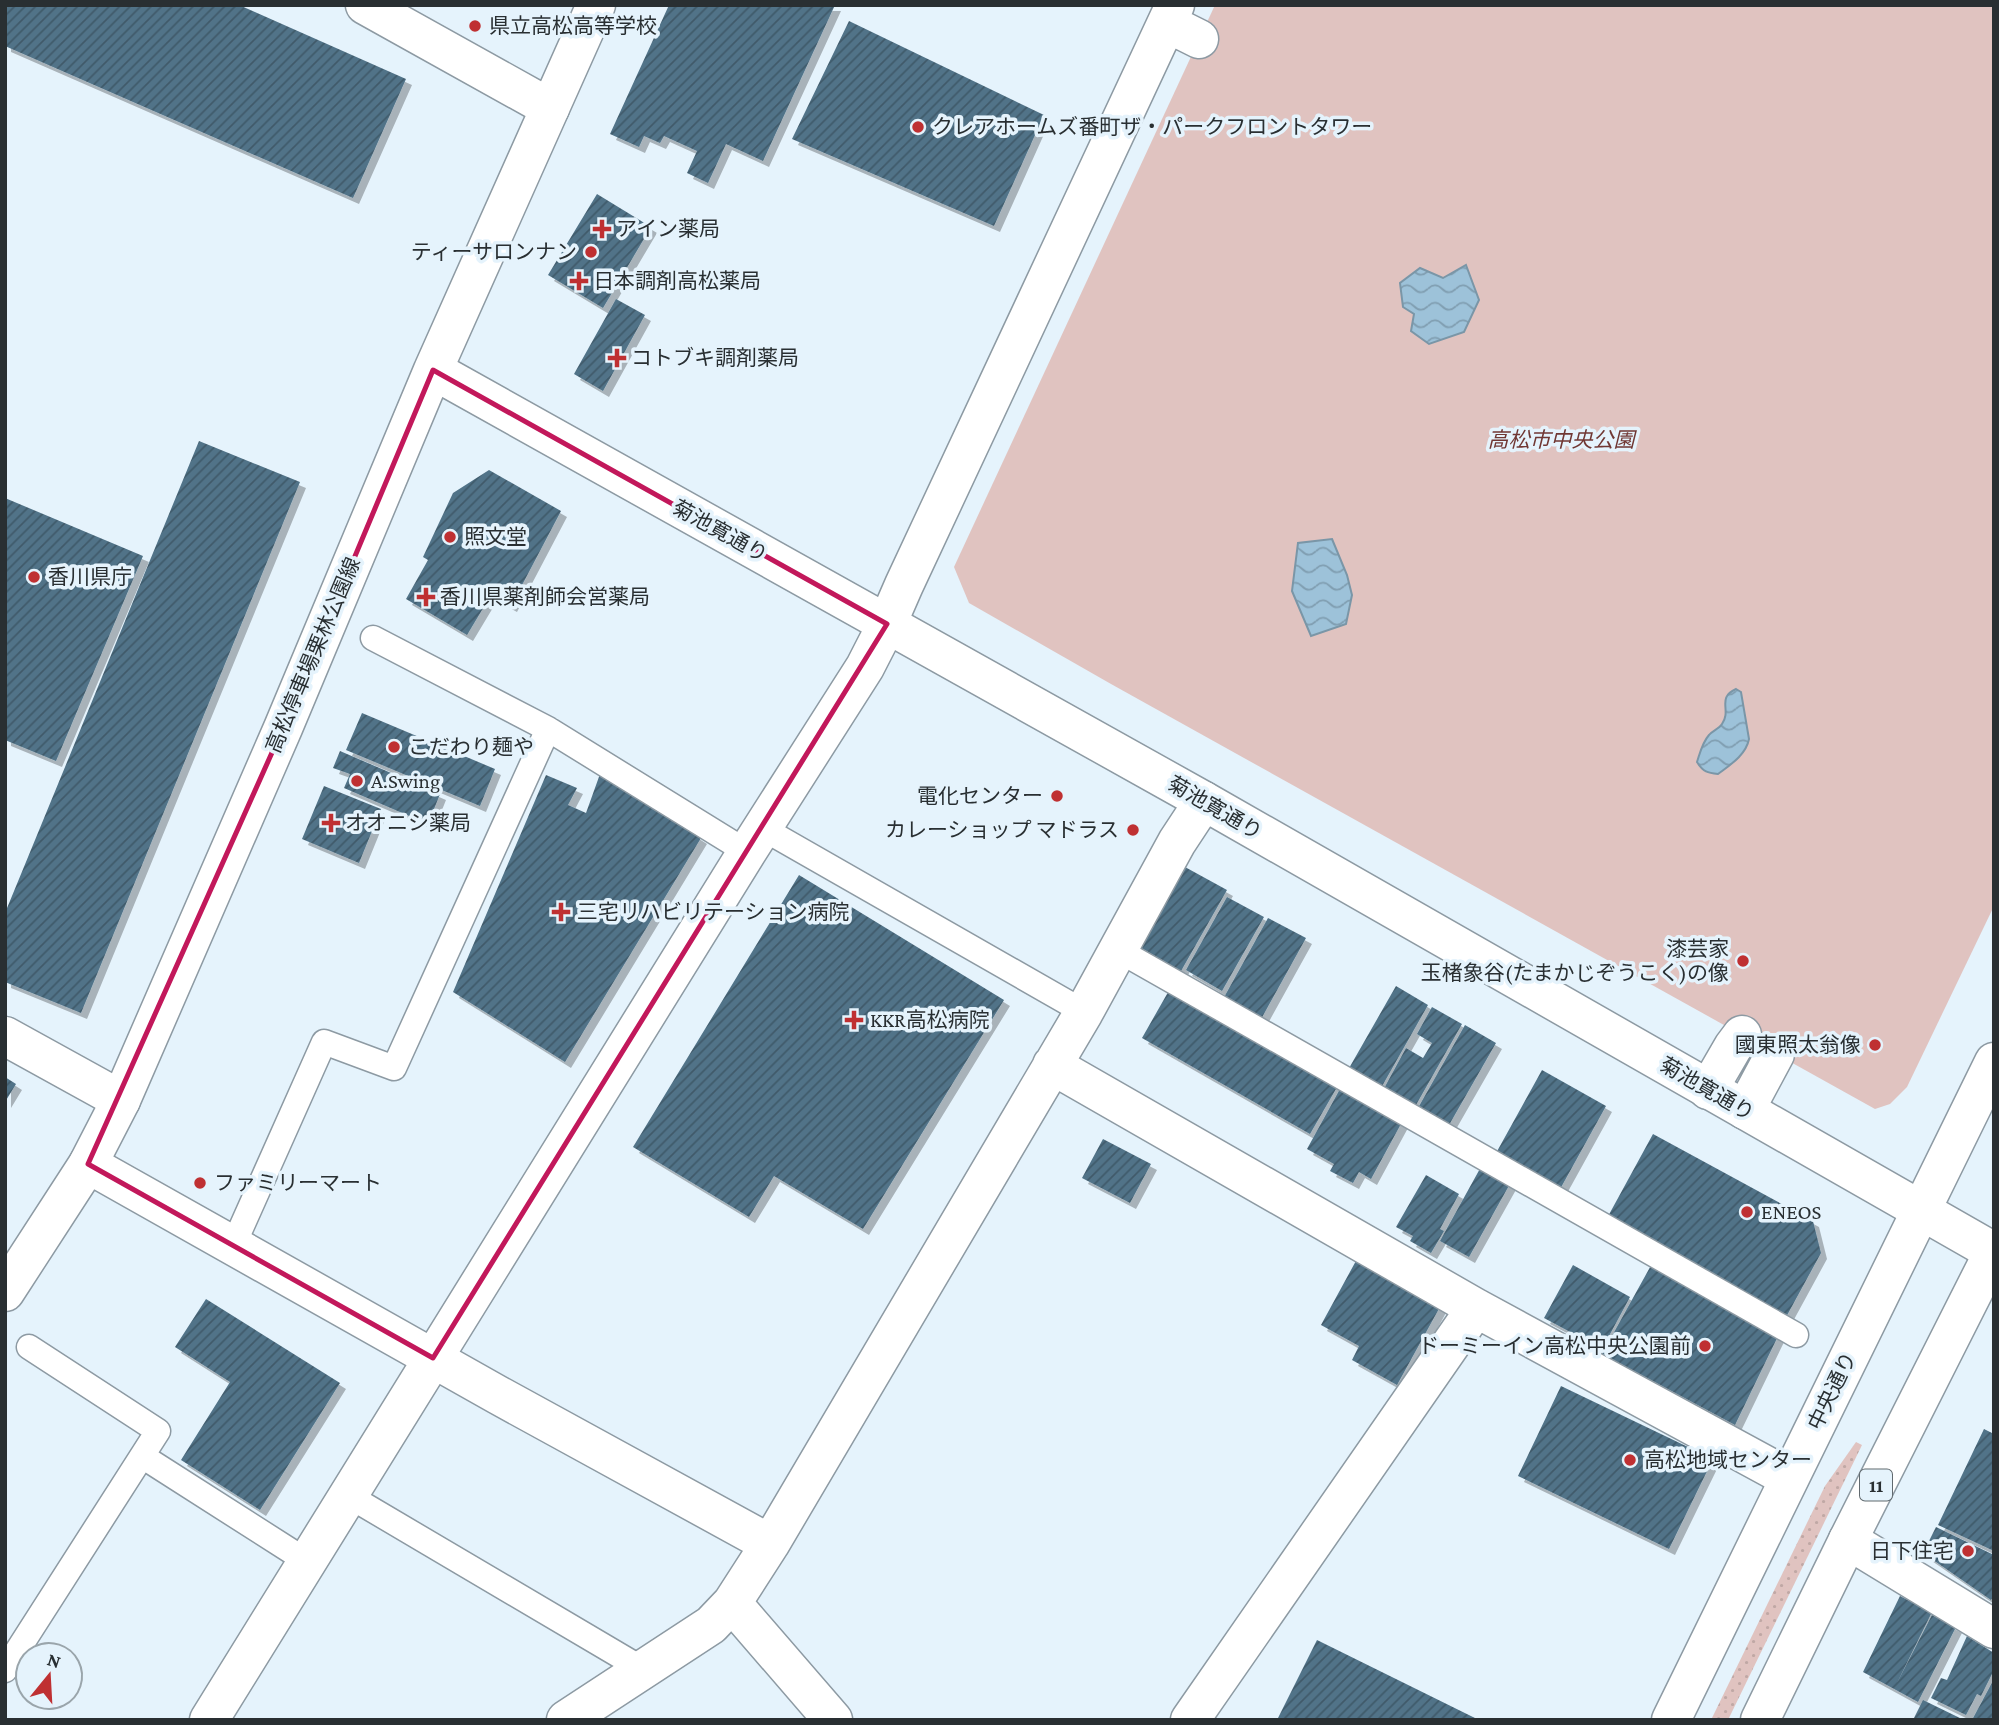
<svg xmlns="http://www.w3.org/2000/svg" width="1999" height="1725" font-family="'Crimson Pro','Noto Sans JP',serif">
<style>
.grass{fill:url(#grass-dots)}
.park{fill:#e0c3c0}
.water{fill:url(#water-waves);stroke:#7a96a7;stroke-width:2}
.building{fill:url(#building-hatch);filter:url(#shadow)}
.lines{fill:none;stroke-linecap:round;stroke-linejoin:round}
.lane-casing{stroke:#8d9aa3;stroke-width:27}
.street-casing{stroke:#8d9aa3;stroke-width:41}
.secondary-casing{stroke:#8d9aa3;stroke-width:41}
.highway-casing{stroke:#8d9aa3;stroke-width:41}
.lane{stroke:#fff;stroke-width:24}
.street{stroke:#fff;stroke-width:38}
.secondary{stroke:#fff;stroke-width:38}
.highway{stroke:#fff;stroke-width:38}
.marked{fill:none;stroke:#c2185b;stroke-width:5;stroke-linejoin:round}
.poi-dot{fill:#bf3032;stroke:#e5f3fc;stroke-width:2.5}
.labels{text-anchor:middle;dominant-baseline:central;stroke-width:7;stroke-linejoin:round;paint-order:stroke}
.shield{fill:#e5f3fc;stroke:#616a6f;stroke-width:2}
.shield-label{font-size:19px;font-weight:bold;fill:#292f32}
.poi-label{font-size:21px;fill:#292f32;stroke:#e5f3fc;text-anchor:start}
.park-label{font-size:21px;font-style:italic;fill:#703733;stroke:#e5f3fc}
.street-label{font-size:21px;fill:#292f32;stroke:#e5f3fc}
</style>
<defs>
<pattern id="grass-dots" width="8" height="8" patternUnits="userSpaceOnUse" patternTransform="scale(1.75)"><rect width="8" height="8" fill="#e0c3c0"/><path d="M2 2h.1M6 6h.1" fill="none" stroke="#c0a8a5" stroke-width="1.8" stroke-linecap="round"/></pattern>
<pattern id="water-waves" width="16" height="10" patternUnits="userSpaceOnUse" patternTransform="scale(1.75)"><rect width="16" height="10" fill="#9dc2d9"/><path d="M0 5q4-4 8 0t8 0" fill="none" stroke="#809eb1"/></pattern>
<pattern id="building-hatch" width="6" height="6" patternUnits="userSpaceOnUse" patternTransform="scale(1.75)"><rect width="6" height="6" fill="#517388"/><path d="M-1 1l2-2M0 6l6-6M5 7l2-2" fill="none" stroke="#405a6a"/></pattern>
<filter id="shadow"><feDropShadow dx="6" dy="6" stdDeviation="0" flood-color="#0004"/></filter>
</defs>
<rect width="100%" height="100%" fill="#e5f3fc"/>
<!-- grass -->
<path class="grass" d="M1856,1442L1862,1445L1728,1720H1711L1825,1486Z"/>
<!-- park -->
<path class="park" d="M1215,5H1994V906L1907,1087L1890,1104L1875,1109L1111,684L969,603L954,567Z"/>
<!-- water -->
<path class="water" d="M1466,265L1479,300L1464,332L1429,344L1411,331L1414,314L1403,307L1400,283L1420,268L1443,278Z
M1332,539L1347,575L1352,595L1346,624L1311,636L1292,591L1298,543Z
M1736,689L1741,692L1749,739C1746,755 1730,765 1718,774C1708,773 1703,772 1697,762C1700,753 1702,743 1709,735C1712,731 1719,729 1722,724C1732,710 1716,698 1736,689Z"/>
<!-- building -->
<path class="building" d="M5,5H239L406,79L353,198L5,46Z
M669,5H835L763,161L726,144L708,183L687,173L697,151L664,136L660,143L644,136L639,147L610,134Z
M849,21L1044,115L994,226L792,139Z
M597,194L651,227L603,308L548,275Z
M616,299L645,315L603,391L574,374Z
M199,441L300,482L81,1013L5,982V913Z
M489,470L561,511L511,606L491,595L467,635L406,599L428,560L423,557L453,493Z
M5,498L143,556L56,761L5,740Z
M362,713L495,769L480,806L346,750Z
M340,751L440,794L428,824L344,788L350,774L333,768Z
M600,774L701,838L565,1062L453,992L546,775L577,788L568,805L586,813Z
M324,786L381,809L359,863L302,839Z
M1185,867L1227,890L1181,971L1141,948Z
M799,875L1004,1000L863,1229L774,1176L749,1217L633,1147Z
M1227,897L1264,917L1222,991L1186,970Z
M1268,918L1306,938L1260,1021L1222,1001Z
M1396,986L1428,1005L1381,1088L1348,1070Z
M1171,987L1340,1082L1310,1134L1142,1038Z
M1432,1007L1462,1024L1412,1112L1381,1094L1406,1048L1423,1058L1432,1043L1417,1034Z
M1465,1025L1496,1043L1449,1125L1418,1108Z
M1542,1070L1606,1106L1559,1191L1495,1155Z
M5,1077L16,1084L5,1102Z
M1340,1089L1402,1122L1371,1179L1359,1172L1353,1183L1330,1171L1334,1164L1307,1149Z
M1653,1134L1813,1221L1821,1253L1785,1319L1606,1220Z
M1103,1139L1151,1164L1130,1203L1082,1178Z
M1482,1165L1511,1182L1469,1257L1440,1241Z
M1426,1175L1459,1194L1440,1229L1444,1231L1431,1253L1410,1241L1413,1236L1396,1227Z
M1357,1259L1441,1305L1397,1385L1352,1360L1359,1346L1321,1325Z
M1654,1260L1780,1332L1735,1425L1602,1354Z
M1573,1265L1630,1297L1602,1349L1544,1318Z
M206,1299L340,1383L260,1510L181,1460L230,1382L175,1347Z
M1561,1386L1713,1459L1669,1549L1518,1476Z
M1984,1429L1994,1434V1551L1938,1525Z
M1936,1527L1994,1555V1595L1991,1600L1923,1553Z
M1900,1596L1932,1612L1897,1683L1932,1615L1956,1627L1918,1702L1863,1672Z
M1967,1636L1994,1653V1670L1981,1696L1977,1694L1966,1715L1931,1698L1941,1678L1947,1680Z
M1317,1640L1479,1720H1277Z
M1994,1679V1720H1972Z
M1923,1700L1964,1720H1913Z"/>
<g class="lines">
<!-- lane casing -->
<g class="lane-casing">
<path id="lane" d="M373,638L548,729L747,852
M762,828L1084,1012
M1118,950L1796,1335
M233,1246L324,1042L394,1068L548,729
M142,1456L308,1562
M349,1496L644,1670
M5,1670L158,1431L29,1347"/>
</g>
<!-- street casing -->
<g class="street-casing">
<path id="street" d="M365,5L550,108
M1167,23L1199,39
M5,1036L121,1100
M1052,1065L1476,1308L1789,1478
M1708,1090L1733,1047L1742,1035
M1745,1110L1775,1054
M88,1164L498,1395L770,1544
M1848,1540L1994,1629
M732,1603L833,1720
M209,1720L747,852L865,667L887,624L904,585L1175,5
M566,1720L711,1625L732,1603L770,1544L1084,1012L1177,842L1204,801
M1190,1720L1476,1308"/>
</g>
<!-- secondary casing -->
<g class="secondary-casing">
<path id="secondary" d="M433,370L1204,801L1994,1252
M5,1292L88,1164L121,1100L283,728L433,370L596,5"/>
</g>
<!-- highway casing -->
<g class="highway-casing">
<path id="highway" d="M1671,1720L1994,1062
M1760,1720L1848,1540L1994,1251"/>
</g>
<!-- lane -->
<use href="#lane" class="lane"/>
<!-- street -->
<use href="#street" class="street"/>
<!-- secondary -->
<use href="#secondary" class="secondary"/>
<!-- highway -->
<use href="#highway" class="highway"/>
</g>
<!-- marked area -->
<path class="marked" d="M433,370L887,624L433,1358L88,1164L283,728Z"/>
<!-- markers -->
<g class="poi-dot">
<circle cx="475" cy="26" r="7"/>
<circle cx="918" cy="127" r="7"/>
<path d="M598.5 218.5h7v7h7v7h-7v7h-7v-7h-7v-7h7z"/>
<circle cx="591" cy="252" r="7"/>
<path d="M575.5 270.5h7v7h7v7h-7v7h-7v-7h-7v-7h7z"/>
<path d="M613.5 347.5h7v7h7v7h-7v7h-7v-7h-7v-7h7z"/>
<circle cx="450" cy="537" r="7"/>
<circle cx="34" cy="577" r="7"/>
<path d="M422.5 586.5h7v7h7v7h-7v7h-7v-7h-7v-7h7z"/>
<circle cx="394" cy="747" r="7"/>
<circle cx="357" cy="781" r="7"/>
<circle cx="1057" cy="796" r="7"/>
<path d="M327.5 812.5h7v7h7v7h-7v7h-7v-7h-7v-7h7z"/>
<circle cx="1133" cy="830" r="7"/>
<path d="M557.5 901.5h7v7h7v7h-7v7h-7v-7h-7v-7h7z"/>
<circle cx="1743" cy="961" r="7"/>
<path d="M850.5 1009.5h7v7h7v7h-7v7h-7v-7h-7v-7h7z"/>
<circle cx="1875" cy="1045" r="7"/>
<circle cx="200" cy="1183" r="7"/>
<circle cx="1747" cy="1212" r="7"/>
<circle cx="1705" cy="1346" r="7"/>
<circle cx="1630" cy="1460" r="7"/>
<circle cx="1968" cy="1551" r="7"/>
</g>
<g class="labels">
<!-- shield labels -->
<rect class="shield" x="1860" y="1469.5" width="32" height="31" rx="5"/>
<g class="shield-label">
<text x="1876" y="1485">11</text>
</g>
<!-- poi labels -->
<g class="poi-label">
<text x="489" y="26">県立高松高等学校</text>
<text x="932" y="127">クレアホームズ番町ザ・パークフロントタワー</text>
<text x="616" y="229">アイン薬局</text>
<text x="577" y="252" text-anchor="end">ティーサロンナン</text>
<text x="593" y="281">日本調剤高松薬局</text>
<text x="631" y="358">コトブキ調剤薬局</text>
<text x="464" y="537">照文堂</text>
<text x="48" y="577">香川県庁</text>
<text x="440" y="597">香川県薬剤師会営薬局</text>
<text x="408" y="747">こだわり麺や</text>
<text x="371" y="781">A.Swing</text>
<text x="1043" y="796" text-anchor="end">電化センター</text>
<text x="345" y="823">オオニシ薬局</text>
<text x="1119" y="830" text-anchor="end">カレーショップ マドラス</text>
<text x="577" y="912">三宅リハビリテーション病院</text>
<text x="1729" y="949" text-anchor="end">漆芸家<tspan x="1729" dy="24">玉楮象谷(たまかじぞうこく)の像</tspan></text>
<text x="870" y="1020">KKR高松病院</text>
<text x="1861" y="1045" text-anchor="end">國東照太翁像</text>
<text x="214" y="1183">ファミリーマート</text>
<text x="1761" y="1212">ENEOS</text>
<text x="1691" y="1346" text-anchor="end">ドーミーイン高松中央公園前</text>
<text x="1644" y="1460">高松地域センター</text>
<text x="1954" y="1551" text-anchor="end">日下住宅</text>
</g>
<!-- park labels -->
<g class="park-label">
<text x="1561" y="440">高松市中央公園</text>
</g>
<!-- street labels -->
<g class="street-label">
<text transform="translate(720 531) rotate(29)">菊池寛通り</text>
<text transform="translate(313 655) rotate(-67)">高松停車場栗林公園線</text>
<text transform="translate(1215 808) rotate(30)">菊池寛通り</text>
<text transform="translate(1707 1089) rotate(30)">菊池寛通り</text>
<text transform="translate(1832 1391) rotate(-64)">中央通り</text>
</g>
</g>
<!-- border -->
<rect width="1999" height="1725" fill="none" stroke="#292f32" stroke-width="14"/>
<!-- north arrow -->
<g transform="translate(49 1676) rotate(18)"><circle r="33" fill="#e5f3fc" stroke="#9aa5ab" stroke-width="2"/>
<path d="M0-5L12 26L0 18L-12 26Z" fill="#bf3032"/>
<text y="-10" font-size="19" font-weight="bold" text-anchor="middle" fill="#292f32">N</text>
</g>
</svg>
